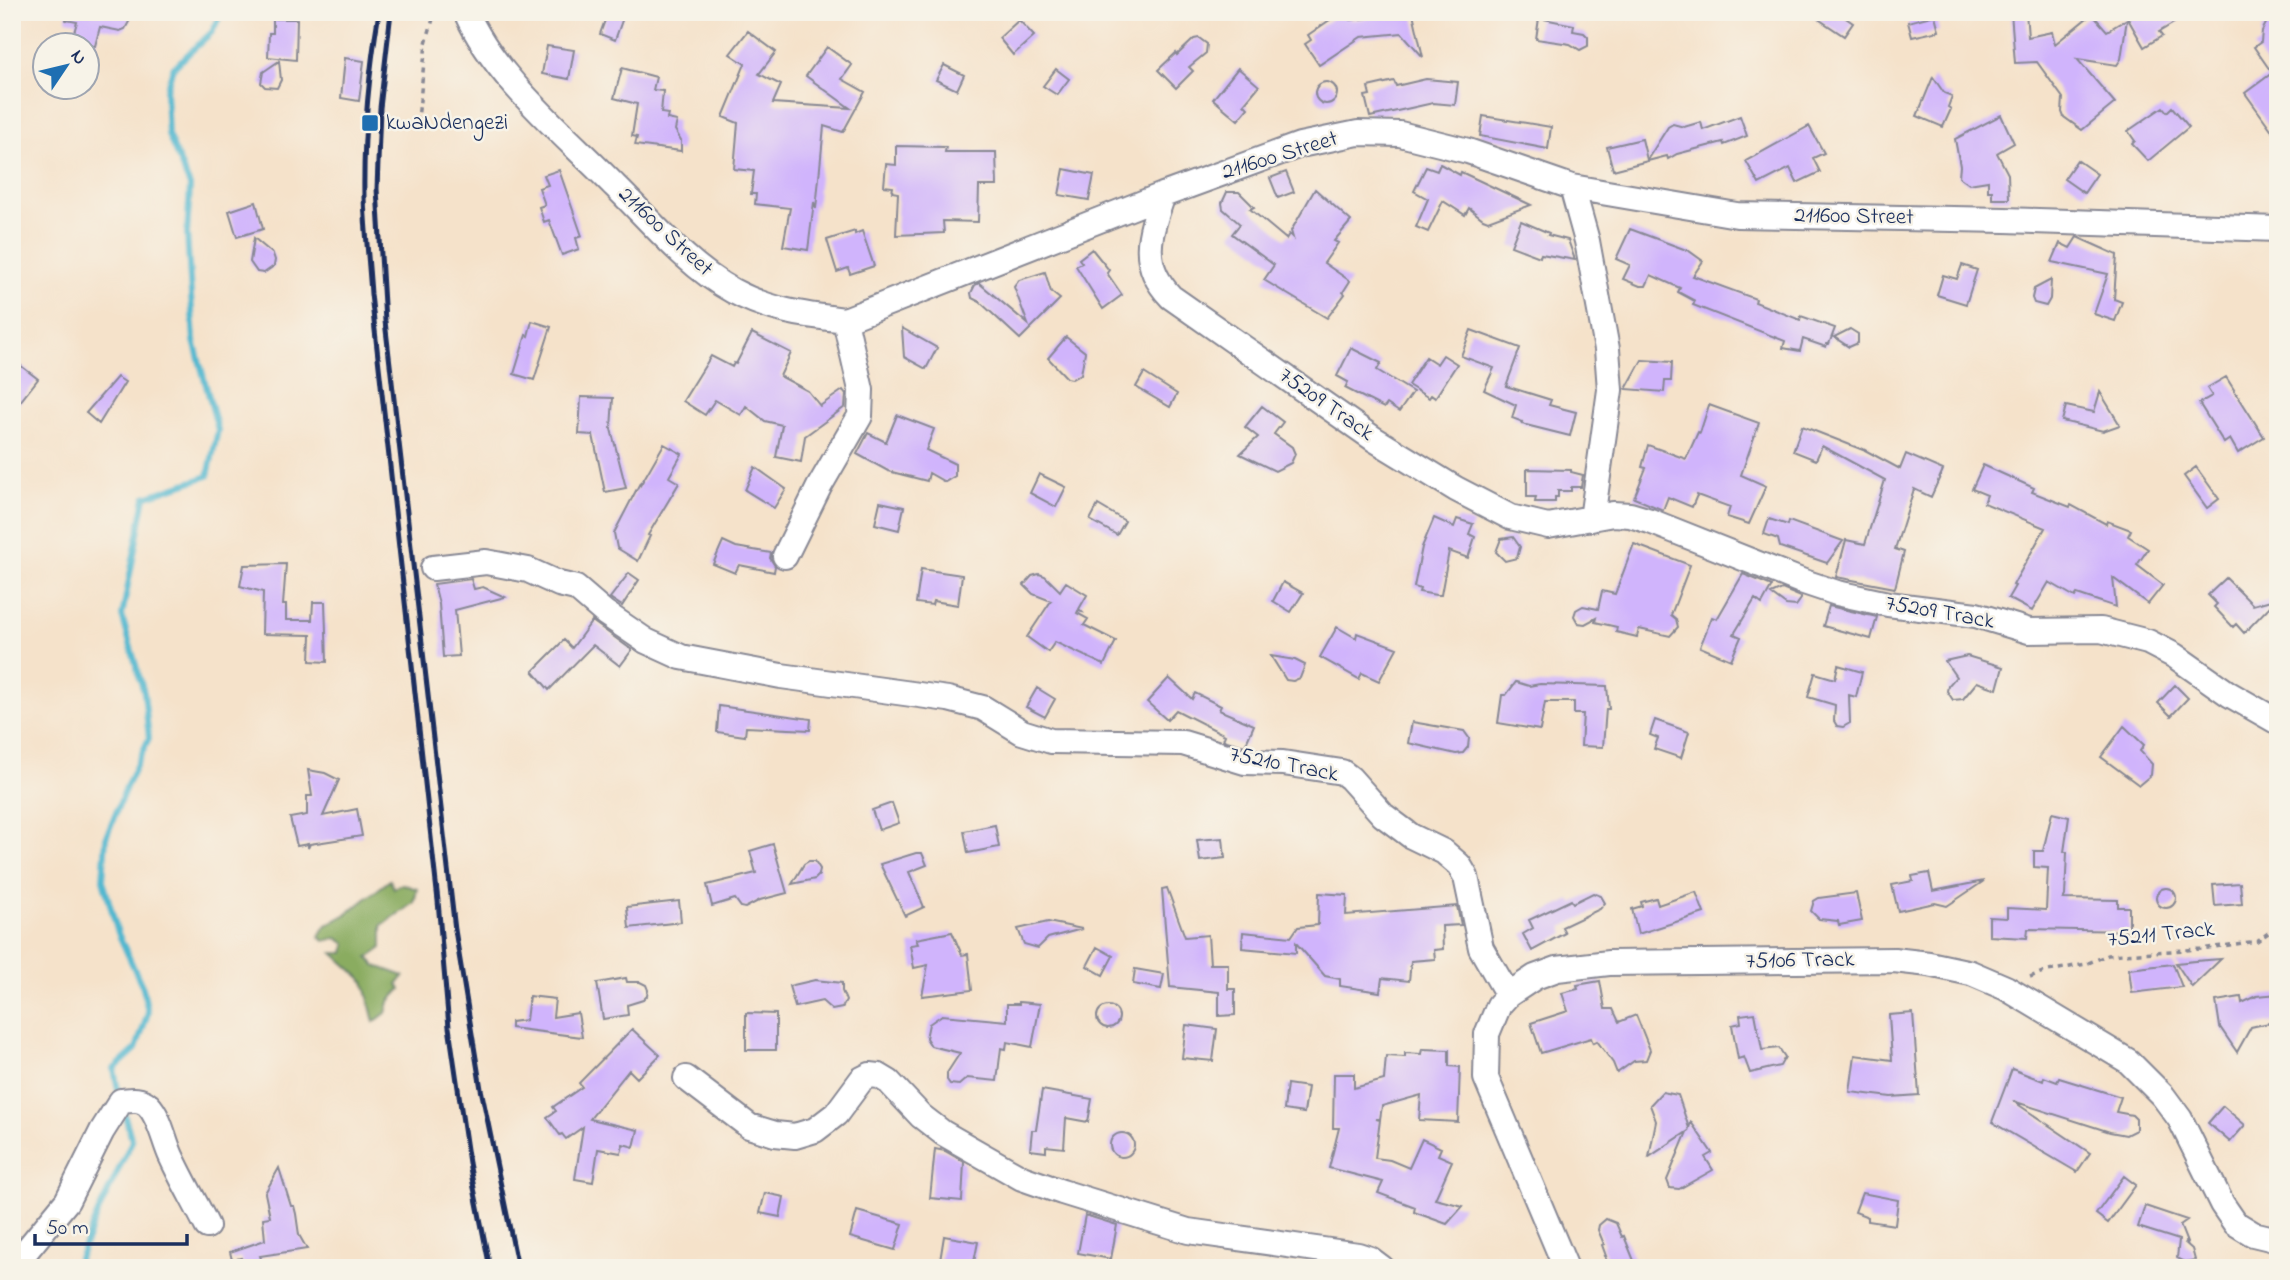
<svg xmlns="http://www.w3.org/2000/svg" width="2290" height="1280" font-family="'Indie Flower',sans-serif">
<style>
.forest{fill:#8aac61;stroke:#526e60;stroke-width:2}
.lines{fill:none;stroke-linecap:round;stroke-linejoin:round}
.stream{stroke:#51b7cf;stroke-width:6}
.building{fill:#d0b4fc}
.minor-casing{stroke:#888894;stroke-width:28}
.path{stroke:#888894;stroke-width:3.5;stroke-dasharray:5 5;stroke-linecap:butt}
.minor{stroke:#fff;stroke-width:24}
.rail{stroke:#1b2f5e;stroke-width:5}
.poi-dot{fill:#1f6fb2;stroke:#f7f3e8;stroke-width:2.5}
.labels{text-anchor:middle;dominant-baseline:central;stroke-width:5;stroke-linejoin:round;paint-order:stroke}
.poi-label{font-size:23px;fill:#1b2f5e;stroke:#f7f3e8;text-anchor:start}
.street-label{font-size:23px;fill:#1b2f5e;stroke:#f7f3e8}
</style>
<rect width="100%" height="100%" fill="#f7f3e8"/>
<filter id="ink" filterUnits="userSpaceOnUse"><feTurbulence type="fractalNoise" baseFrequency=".0143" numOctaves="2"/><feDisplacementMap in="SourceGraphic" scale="14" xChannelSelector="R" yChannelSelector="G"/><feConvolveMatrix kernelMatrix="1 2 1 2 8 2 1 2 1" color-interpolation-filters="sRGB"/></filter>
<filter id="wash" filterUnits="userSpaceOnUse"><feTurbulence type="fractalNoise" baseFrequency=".00686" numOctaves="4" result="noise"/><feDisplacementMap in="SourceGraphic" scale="28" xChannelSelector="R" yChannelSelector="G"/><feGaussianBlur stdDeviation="1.57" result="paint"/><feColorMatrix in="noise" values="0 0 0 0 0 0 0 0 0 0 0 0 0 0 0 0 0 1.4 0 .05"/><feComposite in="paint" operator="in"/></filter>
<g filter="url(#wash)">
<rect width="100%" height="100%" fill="#f5e2ca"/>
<!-- forest -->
<path class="forest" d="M390,880L394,888L402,884L417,889L414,903L382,925V948L368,958L376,966L404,976L398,984L401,989L389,1002L386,1013L374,1022L364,981L333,953H344L346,944L337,938L324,941L319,936L325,926L345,915Z"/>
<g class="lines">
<!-- stream -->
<path class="stream" d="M119,1095L114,1069L136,1049L148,1013L143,988L118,933L103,880L106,838L126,787L149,738L144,693L122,616L145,497L208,476L218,430L194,341L187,234L190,186L168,135L166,91L173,68L212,32L222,12
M75,1268L96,1217L132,1141L123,1109"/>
</g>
<g id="blocks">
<!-- building -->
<path class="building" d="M67,12H127L130,20L125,29L120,31L100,27L95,46H70L77,22L66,20Z
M608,12H625L615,40L600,34Z
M1349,12L1351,20L1413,13L1423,57L1402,33L1361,37L1319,65L1305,44L1311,40L1308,35L1337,15Z
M1808,12H1837L1853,23L1844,36Z
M2011,12H2026L2028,37L2052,32L2055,44L2092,14L2107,31L2127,19L2121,59L2117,65L2077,59L2115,103L2082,130L2064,117L2062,112L2063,98L2037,62L2015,63Z
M2139,12H2192L2159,32L2162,36L2144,47L2128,19Z
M2272,12H2278V139L2245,93L2272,73L2254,47L2261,42L2262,31Z
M1935,15L1939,31L1912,37L1908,22Z
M1539,18L1574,25L1573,31L1584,33L1588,37V46L1580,50L1570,44L1536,39Z
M273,19H297L296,60L268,57L269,33H273Z
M1019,20L1034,36L1013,55L999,38Z
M748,31L776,52L759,74L781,85L773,103L850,108L806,76L827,47L852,65L842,79L865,92L843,132L824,126L816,209L814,202L808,250L783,246L790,208L755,204L756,194H751L754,171L734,169L738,123L723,117L745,64L730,54Z
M1199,38L1207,44L1206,53L1189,67L1193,71L1176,88L1158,70L1176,53L1177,55L1194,39Z
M547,46L574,50L569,79L542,74Z
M345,58L364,61L359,101L341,98Z
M279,61L281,80L277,88L265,87L261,83L263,72Z
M944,65L964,75L957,90L936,80Z
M622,68L656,77L653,90L663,91L661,113L668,114L667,119L677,121L675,130L681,140V151L635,145L637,137L632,136L637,104L614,98Z
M1238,68L1259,86L1244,104L1248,108L1238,120L1213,99Z
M1056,69L1069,79L1057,95L1043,86Z
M1933,77L1944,93L1952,96L1948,107L1951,109L1943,127L1917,116Z
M1426,79L1458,82L1455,105L1433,103L1370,117L1365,96L1370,95L1368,87L1394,81L1396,86Z
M1315 93a11 11 0 1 1 22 0a11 11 0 1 1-22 0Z
M2163,107L2167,112L2172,107L2189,127L2148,161L2132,144L2135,141L2128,131Z
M2001,115L2014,143L1997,153L2008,174L2009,199H1992V191H1988V181L1969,184L1959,177L1960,166L1955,139Z
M1483,116L1551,127L1548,149L1480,136Z
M1740,116L1747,136L1724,145L1723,142L1677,154L1668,159L1667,156L1613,170L1607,147L1642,139L1647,160L1668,127L1673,124L1684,127L1701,122L1703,130Z
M1809,126L1824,153L1813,158L1820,172L1797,183L1790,168L1759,184L1746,161Z
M896,146L946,147L945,152H996L997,186H979L978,222L943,221L944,233L896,235L898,193L892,192L893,187L884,186L886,164L896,165Z
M2077,160L2097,174L2084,193L2064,179Z
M1440,164L1460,175L1461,172L1531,205L1488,221L1483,219L1469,208L1465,215L1443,201L1428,232L1416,227L1428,199L1414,191L1426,167L1437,171Z
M1064,169L1094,175L1089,200L1059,195Z
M559,170L582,236L576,238L579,249L562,255L549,220L544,222L539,207L545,205L539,188L548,185L544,175Z
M1286,172L1294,192L1278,198L1270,178Z
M1315,189L1351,221L1334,241L1338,243L1324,263L1350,281L1343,292L1345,294L1327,318L1264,280L1274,265L1232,234L1240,224L1223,209L1222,203L1227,192H1239L1254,207L1250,209L1286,239L1289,234L1293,238L1291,231Z
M256,202L263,229L237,237L229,211Z
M1521,221L1549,233L1548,235L1568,240L1575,260L1541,254L1540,257L1511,246Z
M1630,229L1689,251L1703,261L1693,276L1756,299L1755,302L1800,320L1801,316L1835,328L1829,344H1827L1826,347L1803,339L1800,351L1783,348L1785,341L1693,305L1695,301L1678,292L1680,288L1651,275L1646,286H1640L1623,279L1630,265L1616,259Z
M855,231V234L862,231L874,266L850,274L848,268L837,272L827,240Z
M2077,237L2117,255L2114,299L2122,302L2115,321L2094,314L2108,274L2052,262L2060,243L2070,248Z
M254,238L273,254L275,260L274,266L264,273L257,272L250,262Z
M1092,249L1109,270L1107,273L1122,295L1103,309L1076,266L1082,263L1079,259Z
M1962,265L1977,270L1966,304L1937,295L1943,275L1957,279Z
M1045,272L1051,292L1060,299L1020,339L980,302L972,298L971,293L975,285L979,283L1028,324L1014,287L1019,280Z
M2051,280L2050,299L2046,306L2034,303L2032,298L2034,289Z
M532,321L551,327L534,380L514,374L526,335L528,336Z
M902,328L937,348L926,369L904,357Z
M1850,329L1858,334V343L1849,347L1834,337Z
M1471,330L1520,348L1506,386L1551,400L1549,405L1576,412L1570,436L1522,424L1523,422L1512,418L1516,405L1484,390L1494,368L1461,356Z
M752,333L791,353L780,376L808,391L820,406L843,390L846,394L845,407L805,436L801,462L776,457L782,425L765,421L746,406L741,415L715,400L705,415L683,401L711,356L732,367L734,363L736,364Z
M1066,337L1085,352L1081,374L1072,379L1067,378L1048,358Z
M1351,348L1381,363L1377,370L1413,392L1399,412L1387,404L1384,408L1345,388L1348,382L1337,376Z
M1443,355L1457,364L1435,398L1431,395L1429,398L1408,385L1426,357L1437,364Z
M12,359L38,379L12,412Z
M1642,360L1672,362L1671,381H1665L1664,392L1626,389Z
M1144,373L1177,394L1170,407L1136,387Z
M117,377L125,382L99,424L86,413Z
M2226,377L2264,437L2238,453L2230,439L2224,443L2199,403L2212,396L2207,388Z
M2100,392L2120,425L2103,431L2062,421L2066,406L2094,412Z
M581,397L613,398L611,429L626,488L605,492L593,435L579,434Z
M1709,405L1759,423L1741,475L1766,486L1749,524L1727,517L1730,507L1697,495L1692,507L1668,497L1663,510L1634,498L1646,468L1642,467L1648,445L1686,459L1698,432L1700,433Z
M1262,406L1283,422L1274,434L1292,447L1295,454L1291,463L1275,471L1240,454L1258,437L1245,427Z
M897,415L934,429L926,450L955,464V476L945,482L929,473L927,481L888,471L857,454L868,433L886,442Z
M1802,426L1863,450V449L1900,469L1906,454L1943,470L1931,497L1914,489L1895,549L1904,552L1895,588L1836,577L1846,540L1865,544L1885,480L1822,446L1816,460L1793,451Z
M664,444L682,454L669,477L679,483L648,535L650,536L638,561L617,548L614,533L641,481V484Z
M1983,465L2034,488L2032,492L2070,507L2071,505L2106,524L2107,521L2131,530L2128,536L2148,549L2137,565L2163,585L2148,604L2113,578L2116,607L2077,594L2075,597L2049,582L2032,611L2008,598L2015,586L2013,585L2045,528L1984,503L1987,495L1972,489Z
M755,467L786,489L774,508L745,490Z
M2196,467L2219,499L2207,508L2184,476Z
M1527,469L1571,470V472L1583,475L1581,487H1571V491H1558V497H1555V502H1535L1536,497H1527Z
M1039,474L1066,487L1056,507L1030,493Z
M880,502L904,507L899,530L875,524Z
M1098,505L1125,521L1117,535L1090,520Z
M1434,518L1454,527L1457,519L1473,524L1469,534L1475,537L1468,558L1449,551L1441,595H1436L1419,592L1420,589L1414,587L1422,547Z
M1769,519L1788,525L1789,521L1843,541L1827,563L1780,547L1778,539L1764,534Z
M1513,537L1520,547L1517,558L1505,561L1496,552L1501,539Z
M723,541L736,547L771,553L770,558L775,566L774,572L739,565L735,573L713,564Z
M1634,544L1690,565L1671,615L1676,619L1678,627L1670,636L1639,629L1637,637L1616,632L1617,627L1595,622L1596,618L1585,624L1578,623L1574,616L1576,610L1583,606L1598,609L1602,591L1615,594Z
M286,564L283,605H286V620H312L313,602H325L327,662L310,661L311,635L262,634L263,592L240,586L244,565Z
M921,569L962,575L958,605L933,601L932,605L916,603Z
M629,573L639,580L622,606L610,598Z
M1039,574L1045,576L1060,591L1066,582L1087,595L1079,609L1082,612L1078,611L1077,613L1088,619L1084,625L1116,641L1104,665L1055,642L1048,652L1027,637L1051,601L1033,594L1024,585L1032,576Z
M1743,574L1772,586L1762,604L1755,599L1734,634L1741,637L1731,660L1700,647L1712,617L1717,619Z
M2226,578L2253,605L2278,598L2244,633L2236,624L2233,627L2214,607L2217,604L2208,595Z
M471,579L474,589L483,587L505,597L455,610L459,656L443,657L439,604L434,584Z
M1283,582L1303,593L1291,612L1273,601Z
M1782,589L1801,597V599L1796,606L1786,605L1771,594Z
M1829,606L1877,617L1871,639L1823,626Z
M592,621L632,650L620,666L593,645L549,690L533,671L564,640L572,648Z
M1337,627L1356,638L1357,633L1397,648L1379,681L1362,673L1359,679L1320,657Z
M1271,656L1295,660L1305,665L1300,678L1293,681L1286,680Z
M1967,656L2003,667L1997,689L1977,682L1963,699L1953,700L1947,691L1948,686L1956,677L1945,661Z
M1838,665L1862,672L1856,697L1849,695L1850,723L1843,727L1837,726L1834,721L1835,705L1808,697L1815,673L1835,679Z
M1169,678L1192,699L1195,693L1221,706L1219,710L1254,725L1245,746L1223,740L1225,735L1176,710L1167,720L1147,702Z
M1516,682L1529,686L1540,684L1607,686L1609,709H1606L1603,747L1581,746L1583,714H1574V702H1545L1540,730L1498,723L1502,695H1506Z
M2175,685L2188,698L2171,716L2158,703Z
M1037,688L1055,699L1045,717L1026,707Z
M719,706L811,719L810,730L746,727L745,736L717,732Z
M1655,720L1689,732L1681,758L1654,749L1658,738L1650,735Z
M1412,722L1464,731L1469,738L1468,747L1463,753L1456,754L1408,743Z
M2124,726L2144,745L2140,751L2152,764L2151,775L2139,785L2101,757Z
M308,770L325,773L339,780L323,816L357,809L362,836L310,844L308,848V844L297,846L290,818L307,815V796H312Z
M892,803L899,823L879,830L872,810Z
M2052,813L2069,817L2064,852H2067L2065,896L2063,899L2118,900V907H2129V931L2028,929L2027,938L1989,936V917L2007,918V908L2046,910L2048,868L2034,867V851H2043Z
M995,825L999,847L968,853L964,831Z
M1223,838L1225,858L1200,861L1197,840Z
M773,844L787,893L760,900L745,908L741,907L735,899L712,906L707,885L756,873L750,851Z
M916,853H922L927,865L909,872L924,907L905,916L880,864Z
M809,861H815L820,869L819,875L815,879L792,884L804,864Z
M1929,873L1933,891L1984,881L1947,906L1935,903L1898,911L1892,885L1913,881L1912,876Z
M2240,883L2242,904L2215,906L2213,885Z
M2156 898a10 10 0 1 1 20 0a10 10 0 1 1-20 0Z
M1167,888L1185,937L1208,935L1210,964H1228V989H1235V1015L1219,1016V992L1170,987L1162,889Z
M1696,892L1704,913L1638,934L1632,909L1642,906L1641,902L1656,898L1658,905Z
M1319,893L1347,895L1346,915L1457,906L1461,925L1442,926L1443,949L1434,950L1435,959L1411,961L1409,981L1382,978L1380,992L1340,986V979L1325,976L1296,943V953L1242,948L1243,932L1291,937L1298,927L1318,925Z
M1593,893L1601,896L1605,903L1600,909L1562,927L1565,933L1532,951L1523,934L1533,928L1529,920L1571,900L1573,903Z
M1856,893L1862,921L1839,925L1838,921L1819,919L1811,911L1814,901L1819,898Z
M679,901L681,922L629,928L627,907Z
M1048,922L1082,929L1048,938L1038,948L1024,944L1018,929Z
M952,932L962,955L968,954L972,990L922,996L928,965L914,968L910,945L918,944L916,939Z
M1097,947L1113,956L1103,975L1087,966Z
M2221,959L2192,987L2176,963L2195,961Z
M2173,964L2182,987L2132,993L2129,969Z
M1135,969L1164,974L1161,989L1133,984Z
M626,978L627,982H640L646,985L648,990L647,996L643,1000L627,1005L628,1015L603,1019L597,983Z
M815,980L842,983V991L846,1001L842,1008L832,1010L822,1001L795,1007L789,986Z
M1600,981L1605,1009H1613L1619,1022L1636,1015L1650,1050L1646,1060L1634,1061L1617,1073L1613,1063L1597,1041L1593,1043L1591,1038L1541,1053L1531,1023L1568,1011L1562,993L1578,989L1577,985Z
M2278,994V1021L2251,1027L2237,1052L2220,1027L2216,1001L2241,997L2242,1003L2257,996Z
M529,996L555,999L553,1017L578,1013L582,1037L511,1028V1022L526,1020Z
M1019,1002L1040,1004L1032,1047L1007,1042L1006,1049L1001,1048L997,1081L967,1078L959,1085L950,1084L947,1080V1073L960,1053L931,1046L926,1038L929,1024L942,1015L1007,1021V1004H1019Z
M1097 1017a11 11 0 1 1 22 0a11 11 0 1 1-22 0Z
M746,1013L776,1014V1050H746Z
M1755,1013L1762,1050L1779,1048L1785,1057L1780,1066L1750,1073L1744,1057L1738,1059L1732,1025L1741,1023L1740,1015Z
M1913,1013L1919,1095L1891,1097L1850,1092L1855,1055L1892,1060L1889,1015Z
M1186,1025L1217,1029L1213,1061L1182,1058Z
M632,1029L660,1055L637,1078L629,1070L590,1119L638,1130L634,1147L623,1144L621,1153L598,1149L593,1182L575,1179L583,1127L566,1139L562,1134L560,1135L547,1117L556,1111L553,1107L582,1087L579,1083Z
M1422,1049L1449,1050V1066L1460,1067L1458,1122L1419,1120L1421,1095L1382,1106L1380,1119H1376L1380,1120L1375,1158L1390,1160L1409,1168L1422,1139L1441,1148L1438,1155L1452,1161L1435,1199L1463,1206L1447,1224L1414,1212L1415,1207L1378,1193L1383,1182L1329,1168L1339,1128H1333L1334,1074H1354V1088L1384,1080L1386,1056L1405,1057V1053L1421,1054Z
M2012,1069L2043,1081L2044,1077L2057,1082L2059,1078L2121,1097L2116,1112L2132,1115L2136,1119V1130L2126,1135L2110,1132L2013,1101L2090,1153L2077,1172L1992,1122Z
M1287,1084L1308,1087L1304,1113L1284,1110Z
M1042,1090L1092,1099L1088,1122L1066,1118L1064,1148L1046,1146V1152L1030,1150L1032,1130H1036Z
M1662,1092L1678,1095L1689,1128L1691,1122L1712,1153L1705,1157L1713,1170L1679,1189L1670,1188L1667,1180L1687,1132L1649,1157L1656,1121L1650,1105Z
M2223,1106L2245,1125L2230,1142L2208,1123Z
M1110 1145a12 12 0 1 1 24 0a12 12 0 1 1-24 0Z
M935,1149L945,1151L964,1162L962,1201L930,1198Z
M279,1168L291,1206H294L296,1214L299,1235L307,1249L260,1256L263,1264L245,1268L241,1258L232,1260L230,1252L265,1240L263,1218L270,1217L265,1193Z
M2124,1176L2136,1185L2108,1223L2096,1214Z
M765,1193L784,1197L780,1217L760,1213Z
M1862,1193L1898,1200L1895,1225L1868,1221V1217L1855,1212Z
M2145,1206L2187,1220L2180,1225L2187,1243L2184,1242L2192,1249L2195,1260L2185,1262L2177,1258L2179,1240L2138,1227Z
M857,1211L903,1224L895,1250L850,1237Z
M1085,1215L1117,1225L1111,1259L1078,1253Z
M1606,1219L1616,1223L1622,1237L1624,1236L1637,1268H1609L1605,1256H1606L1602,1245L1604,1244L1598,1230L1599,1225Z
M944,1236L978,1242L973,1267L940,1261Z"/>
</g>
</g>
<g filter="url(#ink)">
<use href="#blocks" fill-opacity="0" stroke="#888894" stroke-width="2"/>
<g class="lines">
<!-- minor casing -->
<g class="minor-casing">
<path id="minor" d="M466,12C495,78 564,134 614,185C651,221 687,266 733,291C770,311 804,315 845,320L1163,195L1300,145L1358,133L1400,134L1468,151L1572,187L1737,215L2005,220L2278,229
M1572,187L1587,241L1607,349L1610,390L1592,519
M1163,195C1149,235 1139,264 1171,297L1374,439L1456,489L1510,517L1548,526L1613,514L1630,515L1650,521L1801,581L1837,593L1888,604L1976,615L2029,631L2101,630L2148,642L2175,656L2229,694L2278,722
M785,556L819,487L860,416L861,390L845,320
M433,568L486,562L528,570L559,584L576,588L605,613L646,641L681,657L781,676L948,699L983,708L1022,732L1051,741L1183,743L1245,762L1283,763L1342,772L1350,778L1383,815L1411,836L1444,852L1459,865L1466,877L1481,948L1508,995
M686,1078L749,1126L775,1134L795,1136L815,1130L836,1114L862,1079L870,1075L879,1076L889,1082L921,1116L943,1133L1022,1178L1062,1192L1188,1231L1358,1255L1370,1259L1382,1268
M12,1268L67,1201L102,1131L121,1101C131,1100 140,1098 148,1105C160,1117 164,1141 171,1156C182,1180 195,1202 207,1226
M1566,1268L1486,1078L1487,1034L1499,1005L1508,995L1535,977L1557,969L1609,963L1894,960L1929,964L1971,973L2006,988L2128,1061L2163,1096L2180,1119L2222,1204L2235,1223L2253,1234L2278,1240"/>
</g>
<!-- path -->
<path class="path" d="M404,127L417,129L426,43L435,12
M2030,977L2043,972L2086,964L2108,955L2201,949L2257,941L2278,926"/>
<!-- minor -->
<use href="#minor" class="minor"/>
<!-- rail -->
<path class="rail" d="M379,12C369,72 363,136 364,197C365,229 369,262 371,294L438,901L449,1027L469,1163L490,1268
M391,12L380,108L377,189L385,321L455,930L481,1089L518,1268"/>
</g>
</g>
<!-- markers -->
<rect class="poi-dot" x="361" y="114" width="18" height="18" rx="3.5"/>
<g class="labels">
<!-- poi labels -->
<g class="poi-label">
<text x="386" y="123">kwaNdengezi</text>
</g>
<!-- street labels -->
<g class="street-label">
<text transform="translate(1280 156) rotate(-17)">211600 Street</text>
<text transform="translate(1854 217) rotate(1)">211600 Street</text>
<text transform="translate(665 232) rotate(43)">211600 Street</text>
<text transform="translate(1326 405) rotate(35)">75209 Track</text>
<text transform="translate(1940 613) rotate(10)">75209 Track</text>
<text transform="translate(1284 765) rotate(11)">75210 Track</text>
<text transform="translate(2161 935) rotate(-6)">75211 Track</text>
<text transform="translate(1800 961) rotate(-1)">75106 Track</text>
</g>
</g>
<!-- margin -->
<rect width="2290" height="1280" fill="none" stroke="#f7f3e8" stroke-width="42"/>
<!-- north arrow -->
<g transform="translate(66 66) rotate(55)"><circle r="33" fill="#f7f3e8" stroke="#9fa5b1" stroke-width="2"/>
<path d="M0-5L12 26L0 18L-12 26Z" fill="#1f6fb2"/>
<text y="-10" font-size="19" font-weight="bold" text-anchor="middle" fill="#1b2f5e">N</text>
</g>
<!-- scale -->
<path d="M35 1234v10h152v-10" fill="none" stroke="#1b2f5e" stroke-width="3.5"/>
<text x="46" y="1234" font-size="21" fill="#1b2f5e" stroke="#f7f3e8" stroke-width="5" paint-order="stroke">50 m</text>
</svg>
